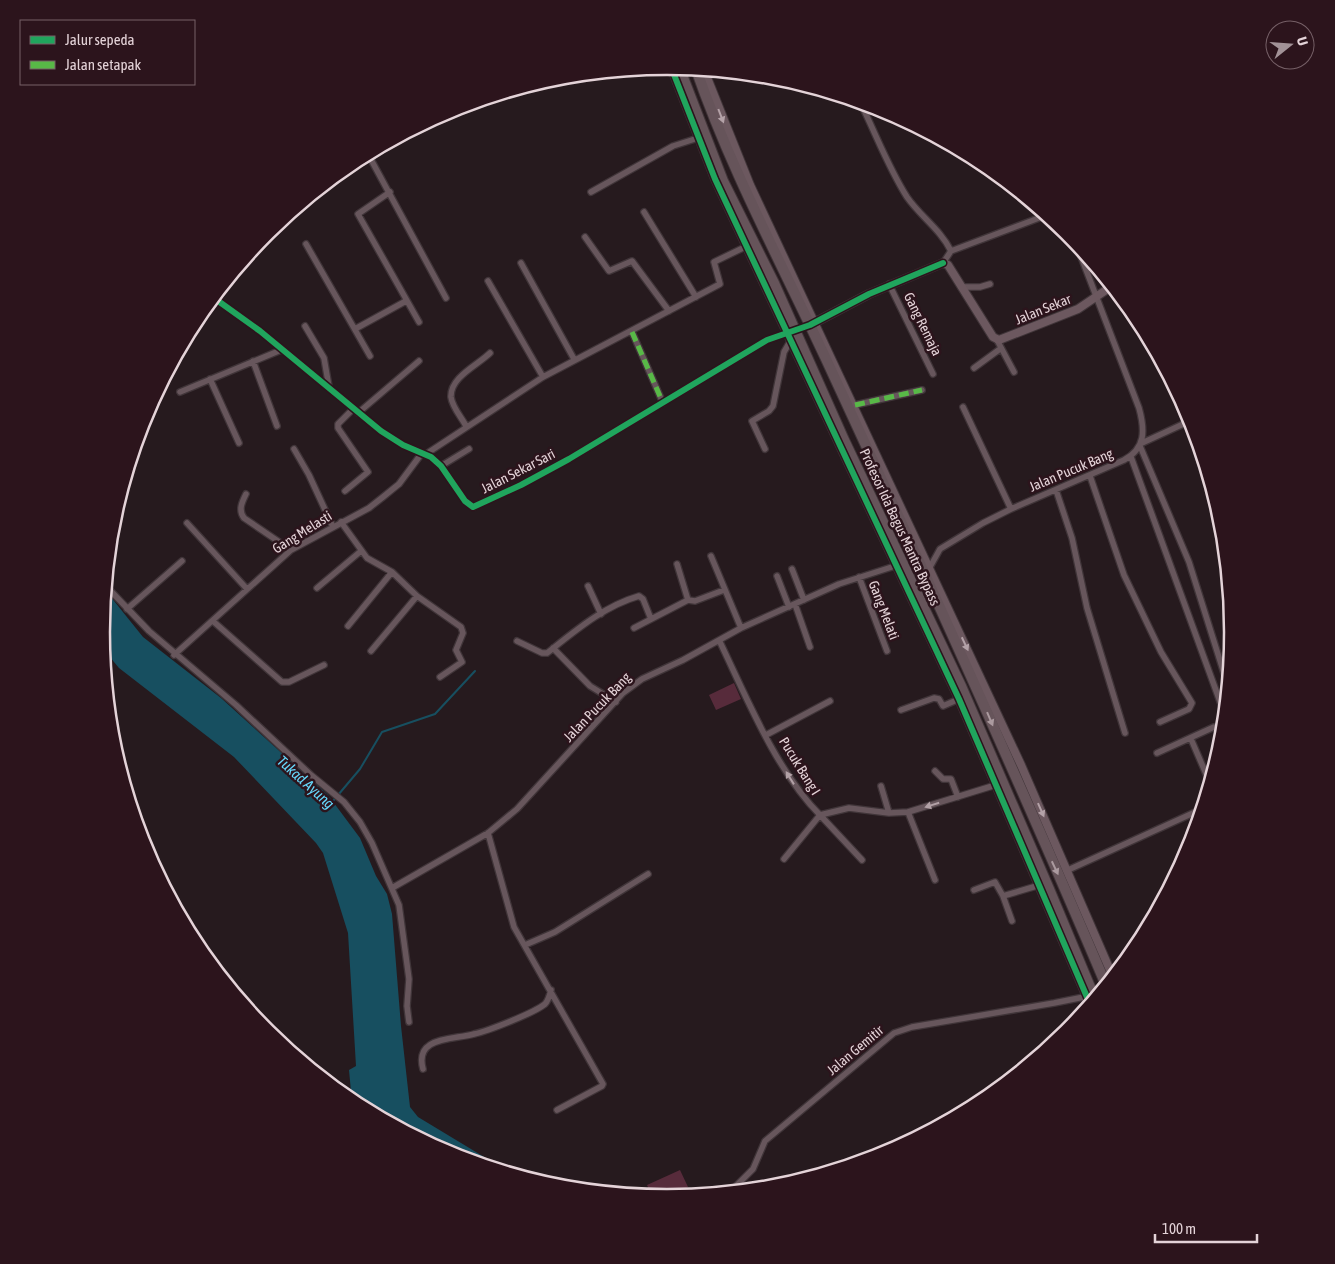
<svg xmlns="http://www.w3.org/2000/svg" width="1335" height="1264" font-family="'Asap Condensed',sans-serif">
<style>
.green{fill:#572b3b}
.water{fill:#174f60}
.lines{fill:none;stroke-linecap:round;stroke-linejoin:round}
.stream{stroke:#174f60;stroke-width:2}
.street-casing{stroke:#403539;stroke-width:8}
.secondary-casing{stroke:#403539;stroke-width:10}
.highway-casing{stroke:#403539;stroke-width:12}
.street{stroke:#67565c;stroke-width:5.5}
.secondary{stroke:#6c585f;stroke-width:8}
.highway{stroke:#66545a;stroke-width:10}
.quiet{stroke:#58b947;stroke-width:5;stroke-dasharray:10 5;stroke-linecap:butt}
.cycleway-casing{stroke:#2c141c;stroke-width:9}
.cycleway{stroke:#20a55d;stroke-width:6}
.oneway{fill:#b4a2a8}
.oneway2{fill:#ab9a9f}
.oneway3{fill:#b2a1a6}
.labels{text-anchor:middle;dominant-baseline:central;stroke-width:5;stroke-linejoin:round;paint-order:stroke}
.street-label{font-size:14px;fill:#e4d3d8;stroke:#2c141c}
.water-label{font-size:15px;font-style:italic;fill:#66d8fb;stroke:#2c141c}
.rim{fill:none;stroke:#e4d3d8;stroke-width:2.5}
</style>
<rect width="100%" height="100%" fill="#261a1e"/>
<!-- green -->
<path class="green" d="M734,683L741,699L716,710L709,695Z
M680,1170L688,1187L665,1198L652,1196L647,1185Z"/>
<!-- water -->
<path class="water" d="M106,591L143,637L221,698L328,795L360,838L376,876L387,894L392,914L401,1026L410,1107L418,1117L509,1172L451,1155L352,1102L349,1070L356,1066L348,933L323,853L316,843L234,757L119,668L104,650L102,632Z"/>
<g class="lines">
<!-- stream -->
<path class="stream" d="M333,801L360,769L382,732L435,714L475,671"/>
<!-- street casing -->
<g class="street-casing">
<path id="street" d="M860,102C876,134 888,167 907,197C920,216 941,230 951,251
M368,154L446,298
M390,192L358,214L419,322
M591,192L673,146L698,138
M644,212L696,297
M585,237L609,271L632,261L669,311
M306,244L370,356
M521,263L574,359
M943,263L951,251L1047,215
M488,281L543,377
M889,284L933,374
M961,287H980L990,284
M214,298L260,331L381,431L403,445L431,457L441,466L465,501L473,507L521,485L569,459L767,340L810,325
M305,326L324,358L329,387
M355,329L406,301
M632,332L663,403
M997,340L1014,372
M253,361L277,426
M974,368L1000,349
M210,379L239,443
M180,392L281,350
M855,405L922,390
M963,407L1011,509
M358,413L419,361
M466,426C462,418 452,407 451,397C450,377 478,365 490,353
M1142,443L1192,420
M1140,446L1189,562L1228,686
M294,449L309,475L333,527
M765,449L752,421L769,411L773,406L784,352L791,340
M426,454L543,377L720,284L714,262L747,246
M1131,457L1222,707
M441,466L469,449
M1090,476L1124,575L1161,652L1192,703L1189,709L1160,722
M1056,490L1072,538L1087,608L1125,733
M345,491L368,472L338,428V424L353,409
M246,494C242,502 238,510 244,518L291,550
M341,522L367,558L392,572L417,596L461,627L463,633L456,650L462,662L440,677
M187,523L247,589
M711,556L741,628
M677,564L688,600
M930,567L940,549L983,523L1011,509L1124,460C1146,448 1145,430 1139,408L1075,241
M792,569L804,600
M777,576L789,607
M859,577L887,651
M106,586L149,631L236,705L311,775L344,802L360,822L372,843L399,905L409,979L407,1006L409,1022
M588,586L601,614
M317,588L361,551
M795,604L810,647
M127,609L182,561
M214,622L282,682H289L324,665
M348,626L392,572
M634,628L688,600L695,601L724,590
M719,640C746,696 776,771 820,815L849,808L889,813L908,812L999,784
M517,641L542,653H547C575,631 604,606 639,596L643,599L651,619
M553,648L590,686L616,702
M371,651L417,596
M174,655L291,550L369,508L383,497L399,484L422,453
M901,710L934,698L939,699L943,706L959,699
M766,735L830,701
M1191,739L1210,783
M1157,753L1214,727
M935,771L943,779H951L958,797
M881,786L889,813
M908,812L935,880
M488,833L514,927L603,1084L602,1086L557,1110
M784,859L820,815L862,860
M1068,870L1202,809
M392,888L488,833L517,809L623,693L642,679L683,660L741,628L839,584L898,565
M974,890L995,882L1003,896L1040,885
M1003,896L1012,921
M525,945L555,932L648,874
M423,1069C414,1036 453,1040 474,1034C488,1031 534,1013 545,1004C548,1001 550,994 551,990
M730,1192L753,1169L765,1141L894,1033L912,1027L1054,1003L1099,994"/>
</g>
<!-- secondary casing -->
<g class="secondary-casing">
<path id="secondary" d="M671,67L715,179L959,699L1090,1004
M704,70L750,185L1021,765L1113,977
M812,324L869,294L943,263L948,265L993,337L999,340L1078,309L1112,286"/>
</g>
<!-- highway casing -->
<g class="highway-casing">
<path id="highway" d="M679,67L723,181L774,283L844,440L961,686L1049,889L1095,999
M696,69C731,170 781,262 826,359C922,566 1017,775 1106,985"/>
</g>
<!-- street -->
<use href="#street" class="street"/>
<!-- secondary -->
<use href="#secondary" class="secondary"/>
<!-- highway -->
<use href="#highway" class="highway"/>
<!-- quiet -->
<path class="quiet" d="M632,332L663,403
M855,405L922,390"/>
<!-- cycleway casing -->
<g class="cycleway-casing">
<path id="cycleway" d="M671,67L715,179L959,699L1090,1004
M214,298L260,331L381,431L403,445L431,457L441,466L465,501L473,507L521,485L569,459L767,340L810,325L869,294L943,263"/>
</g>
<!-- cycleway -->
<use href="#cycleway" class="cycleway"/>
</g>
<!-- one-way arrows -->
<defs><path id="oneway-solid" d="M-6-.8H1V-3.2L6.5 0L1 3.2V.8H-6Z" transform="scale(1.25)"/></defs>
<g class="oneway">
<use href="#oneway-solid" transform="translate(721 116) rotate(69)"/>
<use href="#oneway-solid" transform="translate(965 644) rotate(65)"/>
<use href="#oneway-solid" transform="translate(1041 810) rotate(66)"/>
</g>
<g class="oneway2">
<use href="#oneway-solid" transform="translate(990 719) rotate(67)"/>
<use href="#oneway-solid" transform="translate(1055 868) rotate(65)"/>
</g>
<g class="oneway3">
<use href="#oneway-solid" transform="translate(790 778) rotate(-122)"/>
<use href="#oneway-solid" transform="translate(932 805) rotate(163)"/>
</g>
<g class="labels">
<!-- street labels -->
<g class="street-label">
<text transform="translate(1043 309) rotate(-22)">Jalan Sekar</text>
<text transform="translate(923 324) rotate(64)">Gang Remaja</text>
<text transform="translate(1071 470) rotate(-23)">Jalan Pucuk Bang</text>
<text transform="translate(518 471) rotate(-27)">Jalan Sekar Sari</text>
<text transform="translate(900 527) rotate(65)">Profesor Ida Bagus Mantra Bypass</text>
<text transform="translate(302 532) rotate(-32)">Gang Melasti</text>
<text transform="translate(884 610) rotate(69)">Gang Melati</text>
<text transform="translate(597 707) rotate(-46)">Jalan Pucuk Bang</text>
<text transform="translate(800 766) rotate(58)">Pucuk Bang I</text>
<text transform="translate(855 1050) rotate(-40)">Jalan Gemitir</text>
</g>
<!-- water labels -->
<g class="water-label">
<text transform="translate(306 782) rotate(42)">Tukad Ayung</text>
</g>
</g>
<!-- crop -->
<path d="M0 0H1335V1264H0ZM110 632a557 557 0 1 1 1114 0a557 557 0 1 1-1114 0Z" fill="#2c141c" fill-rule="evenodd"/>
<path class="rim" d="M110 632a557 557 0 1 1 1114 0a557 557 0 1 1-1114 0Z"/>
<!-- legend -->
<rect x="20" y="20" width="175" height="65" fill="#2c141c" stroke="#766067"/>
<rect x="30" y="36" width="25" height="8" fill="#20a55d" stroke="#766067"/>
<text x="65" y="45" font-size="15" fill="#e4d3d8">Jalur sepeda</text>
<rect x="30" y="61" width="25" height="8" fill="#58b947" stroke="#766067"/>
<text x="65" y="70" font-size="15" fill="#e4d3d8">Jalan setapak</text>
<!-- north arrow -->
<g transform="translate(1290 45) rotate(73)"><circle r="24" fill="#2c141c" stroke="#766067"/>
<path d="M0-4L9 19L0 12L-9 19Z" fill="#a29297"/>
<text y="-8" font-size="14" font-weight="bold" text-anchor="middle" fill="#e4d3d8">U</text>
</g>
<!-- scale -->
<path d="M1155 1234v8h102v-8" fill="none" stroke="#e4d3d8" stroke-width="2.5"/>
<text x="1162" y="1234" font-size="15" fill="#e4d3d8" stroke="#2c141c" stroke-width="4" paint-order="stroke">100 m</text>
</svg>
